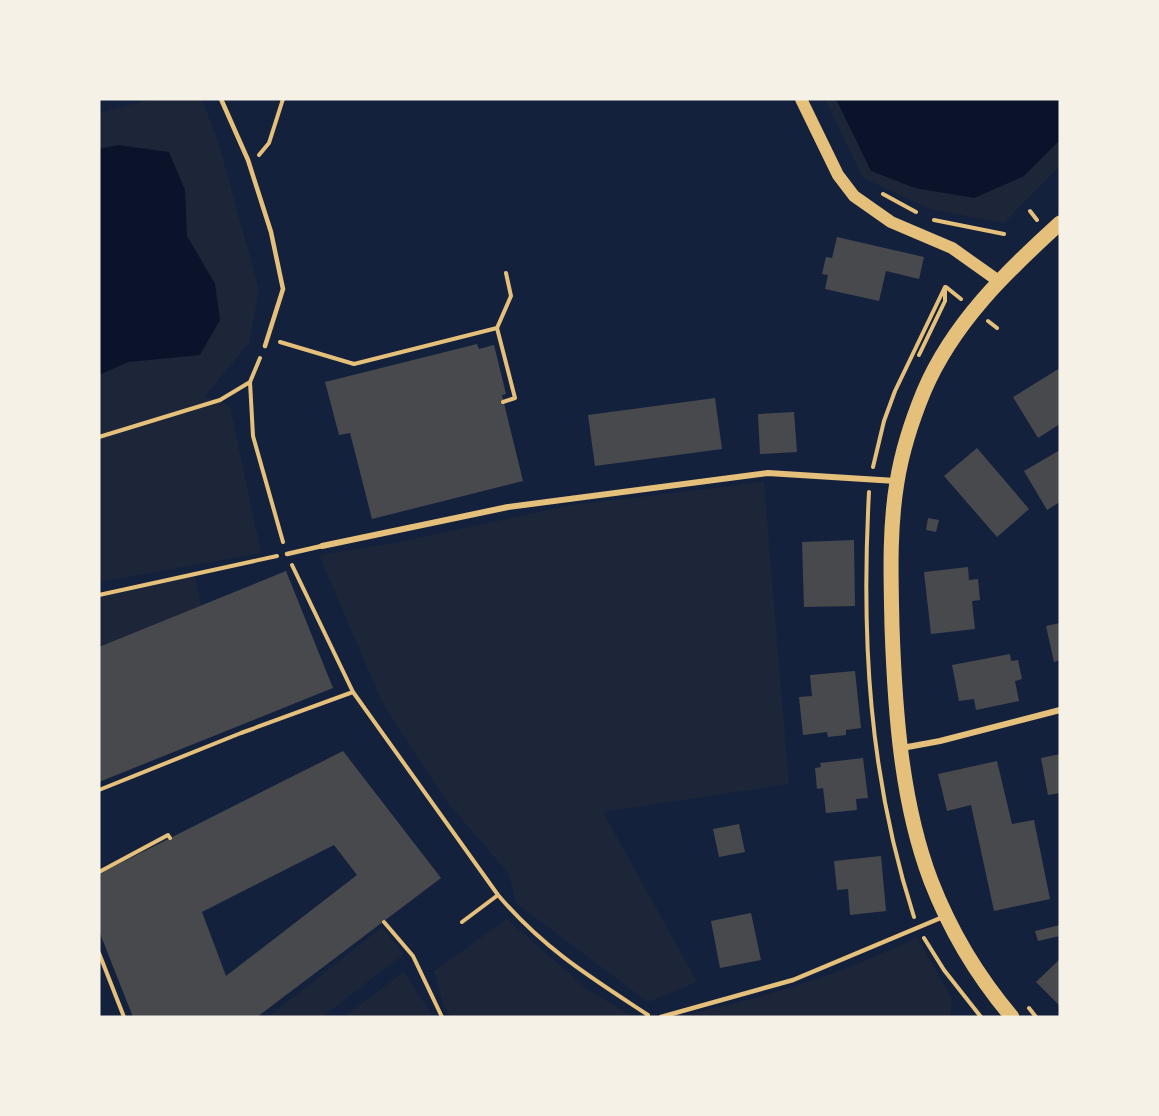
<svg xmlns="http://www.w3.org/2000/svg" width="1159" height="1116" font-family="'Golos Text',sans-serif">
<style>
.green{fill:#1d2539}
.water{fill:#0b132b}
.building{fill:#48494c;fill-rule:evenodd}
.lines{fill:none;stroke-linecap:round;stroke-linejoin:round}
.path{stroke:#e5c07b;stroke-width:4}
.service{stroke:#e5c07b;stroke-width:4.5}
.minor{stroke:#e5c07b;stroke-width:6}
.secondary{stroke:#e5c07b;stroke-width:12}
.primary{stroke:#e5c07b;stroke-width:15}
</style>
<rect width="100%" height="100%" fill="#14213d"/>
<!-- green -->
<path class="green" d="M152,99H202L220,148L259,290L249,343L204,397L220,400L230,407L261,553L99,582V375L128,362L200,355L215,284L187,236L185,190L119,145L99,149V113Z
M825,99H1060V166L1004,223L930,209L863,178Z
M764,482L789,784L603,812L697,982L648,1002L516,903L509,874L447,802L383,704L319,555L395,543L572,505Z
M195,576L201,606L99,649V597Z
M507,919L587,989L633,1017H451L444,1007L434,971Z
M382,927L404,954L322,1017H268Z
M917,937L952,999L950,1017H676C762,998 837,977 917,937Z
M404,972L433,1017H344Z"/>
<!-- water -->
<path class="water" d="M836,99H1060V140L1024,176L974,198L915,188L871,171Z
M118,145L169,152L185,190L187,236L215,284L220,320L200,355L128,362L99,375V149Z"/>
<!-- building -->
<path class="building" d="M837,237L924,257L919,279L886,271L879,301L825,289L828,275L822,274L826,257L832,258Z
M477,344L479,349L494,345L506,394L502,395L523,481L372,519L350,433L339,435L325,382Z
M1060,368V424L1038,438L1013,397Z
M715,398L722,449L595,466L588,415Z
M794,412L797,452L760,454L758,414Z
M977,448L1029,509L997,537L944,476Z
M1060,450V502L1047,510L1024,471Z
M928,518L939,520L936,532L926,530Z
M854,540L855,606L804,607L802,542Z
M968,567L969,580L978,579L980,600L972,601L975,629L931,634L924,572Z
M286,571L333,688L99,782V647Z
M1060,623V660L1054,662L1046,626Z
M1010,654L1011,661L1018,660L1022,679L1015,681L1019,701L976,710L974,699L959,701L952,665Z
M855,671L861,728L846,730V735L828,737L827,732L803,735L799,697L812,696L810,675Z
M343,751L441,878L257,1017H133L99,931V874ZM334,845L357,875L226,976L202,912Z
M1060,754V793L1048,795L1041,758Z
M863,758L868,798L856,799L857,810L826,813L823,788L817,789L815,768L821,767L820,763Z
M997,761L1012,824L1034,820L1050,899L994,911L971,805L947,811L938,774Z
M739,824L745,852L719,857L713,829Z
M881,856L886,911L850,915L848,889L837,890L834,861Z
M751,913L761,960L720,968L711,921Z
M1060,925V936L1038,941L1035,931Z
M1060,959V1006L1036,982Z"/>
<g class="lines">
<!-- path -->
<path class="path" d="M259,155L269,143L283,99
M883,194L916,212
M1030,211L1037,220
M934,220L1004,234
M946,287L961,299
M988,321L997,328
M497,328L511,296L506,273
M280,342L354,364L497,328L515,398L503,402
M919,355L945,301V290
M260,358L250,382L253,436L283,542
M99,437L220,400L250,382
M873,467L884,421L895,391L945,287
M869,492C861,639 869,777 914,917
M292,565L353,692L498,895
M99,595L277,556
M99,790L241,733L353,692
M99,872L168,835L170,838
M384,922L413,956L442,1017
M462,922L498,895C544,949 590,977 648,1015
M924,938L944,970L981,1017
M99,953L124,1017
M1029,1008L1036,1017"/>
<!-- service -->
<path class="service" d="M221,99L248,160L271,232L283,289L265,346
M287,554L322,546
M661,1017L793,980L943,917"/>
<!-- minor -->
<path class="minor" d="M322,546L508,507L768,473L896,481
M902,748L940,741L1060,710"/>
<!-- secondary -->
<path class="secondary" d="M801,99L838,175L854,196L891,222L952,248L1000,282"/>
<!-- primary -->
<path class="primary" d="M1012,1017C978,977 950,930 931,881C901,802 895,711 892,627C891,578 889,530 897,482C902,451 912,420 924,391C953,323 1006,272 1060,223"/>
</g>
<!-- border -->
<rect width="1159" height="1116" fill="none" stroke="#f6f1e7" stroke-width="201"/>
</svg>
